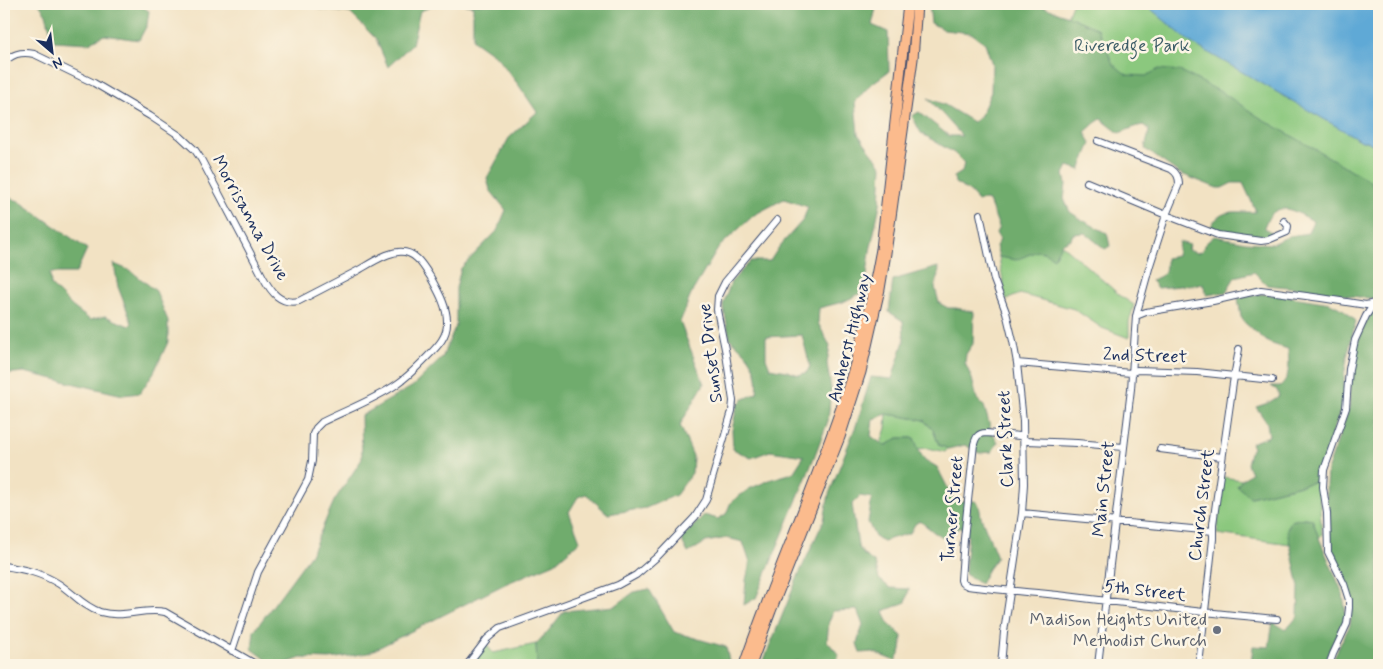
<svg xmlns="http://www.w3.org/2000/svg" width="1383" height="669" font-family="Mynerve,sans-serif">
<style>
.green{fill:#8bc87e;stroke:#537c6e}
.forest{fill:#70ac6d;stroke:#466e66;fill-rule:evenodd}
.water{fill:#5ea9d6;stroke:#3c6c9a}
.lines{fill:none;stroke-linecap:round;stroke-linejoin:round}
.minor-casing{stroke:#3b4a6d;stroke-width:8}
.highway-casing{stroke:#3b4a6d;stroke-width:11}
.minor{stroke:#fff;stroke-width:6}
.highway{stroke:#fbbb8d;stroke-width:9}
.worship-dot{fill:#6b7280;stroke:#fcf5e5;stroke-width:2}
.labels{text-anchor:middle;dominant-baseline:central;stroke-width:5;stroke-linejoin:round;paint-order:stroke}
.park-label{font-size:18px;fill:#3d5d68;stroke:#fcf5e5}
.street-label{font-size:18px;fill:#1b2f5e;stroke:#fcf5e5}
.worship-label{font-size:18px;fill:#5b616d;stroke:#fcf5e5;text-anchor:end}
</style>
<rect width="100%" height="100%" fill="#fcf5e5"/>
<filter id="ink" filterUnits="userSpaceOnUse"><feTurbulence type="fractalNoise" baseFrequency=".02" numOctaves="2"/><feDisplacementMap in="SourceGraphic" scale="10" xChannelSelector="R" yChannelSelector="G"/><feConvolveMatrix kernelMatrix="1 2 1 2 8 2 1 2 1" color-interpolation-filters="sRGB"/></filter>
<filter id="wash" filterUnits="userSpaceOnUse"><feTurbulence type="fractalNoise" baseFrequency=".0096" numOctaves="4" result="noise"/><feDisplacementMap in="SourceGraphic" scale="20" xChannelSelector="R" yChannelSelector="G"/><feGaussianBlur stdDeviation="1.12" result="paint"/><feColorMatrix in="noise" values="0 0 0 0 0 0 0 0 0 0 0 0 0 0 0 0 0 1.4 0 .05"/><feComposite in="paint" operator="in"/></filter>
<g filter="url(#wash)">
<rect width="100%" height="100%" fill="#f2e2c3"/>
<!-- green -->
<path class="green" d="M1072,4H1138L1151,9L1190,42L1362,141H1367L1379,148V217L1054,52Z
M1061,244L1122,297L1134,305L1129,322V338L1102,328L1074,309L1020,294L1006,300L999,257L1016,259L1037,251L1044,252Z
M887,414L924,420L933,430L939,445L948,449L945,452L928,448L918,449L914,438H898L885,446L881,444L886,428Z
M1223,477L1242,480L1237,486L1251,497L1314,482L1318,479L1322,535L1319,538L1312,519L1304,518L1291,521L1287,530L1290,544L1217,534Z
M486,644L493,653L536,644L537,665H471Z"/>
<!-- forest -->
<path class="forest" d="M39,4H138L149,11L147,25L139,40L104,35L89,43L53,41L46,14Z
M317,4H439L420,11L412,44L388,67L376,39L350,13L318,9Z
M462,4H793L814,15L819,4H877L872,25L888,32L889,71L870,85L855,102L858,134L882,166L880,204L870,251L865,291L843,302L819,308L818,323L830,346L827,363L831,389L828,421L808,473L756,598L744,605L746,580L750,563L743,542L727,538L706,542L688,553L681,539L704,515L718,519L726,514L731,502L749,489L772,479L793,473L804,456L770,451L751,458L733,449L732,430L737,405L742,400L757,393C760,368 749,354 730,339L723,305L731,282L751,261H770L779,247L803,220L808,207L784,199L754,215L719,247L692,292L680,322L704,384L680,425L693,456L692,473L676,495L646,508L608,514L586,494L578,497L569,512L580,541L555,563L505,584L368,653L330,659L301,658L281,665H274L252,649L254,631L311,554L334,501L362,459L361,416L413,386L442,358L456,325V288L461,268L497,231L506,210L490,190L487,178L509,138L537,112L520,87L497,57L473,40V6ZM802,335L810,366L807,372L799,375L787,371L770,368L766,358V337Z
M929,4H1036L1071,17L1098,29L1113,64L1127,75L1146,76L1159,69L1180,71L1223,93L1259,117L1369,180L1379,192V298L1377,299L1351,296L1307,289L1267,285L1254,272L1235,277L1226,292L1207,295L1203,284L1157,288L1151,280C1166,275 1166,273 1166,258L1177,256L1179,242L1190,245L1188,250L1197,253L1202,251L1205,244L1214,236L1246,242L1271,244L1290,236L1308,233L1313,221C1293,210 1275,198 1264,227L1273,234L1270,237C1249,239 1230,236 1210,228C1221,207 1235,213 1255,212V209L1243,183H1232L1222,188H1217L1179,173L1145,149C1146,141 1149,137 1149,129L1143,125C1134,126 1127,131 1119,133L1101,119L1095,123L1085,132L1091,143L1080,170L1068,166L1064,174L1066,184L1064,199L1070,212L1084,221L1107,233L1110,246L1105,249L1085,233L1073,234L1071,239L1061,244L1054,258L1044,252L1037,251L1016,260L999,257L996,246L1000,240L996,233L999,227L989,201L985,200L978,201L970,192L955,183L954,177L962,172L964,163L954,153L921,133L912,116L919,112L949,136H962L928,98L945,105L973,122L980,117L991,92L992,64L985,43L971,33L944,30L931,23Z
M4,196L19,201L87,249L76,273H50L51,285L73,307L90,320L105,316L129,326L132,323L118,287L114,264L131,271L156,291L168,321V342L154,372L140,393L123,395L24,372L4,374Z
M938,267L939,270L935,287L939,303L948,308H956L974,312L973,344L966,354L965,363L972,379L977,399L984,406L991,430L998,442L992,452L979,453L965,445L948,449L939,445L933,430L924,420L887,414L873,419L871,436L885,446L898,438H914L920,453L925,460L937,467L955,502L975,501L979,505L981,517L997,557L988,569L980,584L965,574L966,556L968,537L960,526L949,540L935,533L920,521L915,524L910,533L883,541L875,537L868,522L872,498L860,496L852,504L858,546L864,555L875,563L879,579L890,588L909,589L906,602L884,611L889,624L902,636L901,650L895,661L873,652L860,653L857,643L863,625L857,610L833,611L829,622L827,641L839,655L835,665H805L797,661L786,665H764V660L799,574L824,520L829,494L857,423L871,377L892,379L904,341L903,321L889,312L893,280Z
M1260,294L1286,296L1330,303L1344,310L1356,321L1348,352L1344,376V400L1320,470L1318,479L1314,482L1250,497L1237,486L1242,480L1251,473L1247,464L1250,452L1253,448L1251,443L1269,436L1267,423L1256,407L1268,403L1279,396L1277,390L1271,386H1280C1291,377 1289,362 1288,349L1269,343L1245,323L1241,317L1238,298Z
M1379,308V665H1331L1335,655L1350,625L1352,608L1331,551L1326,486L1327,471L1349,408L1351,369L1358,341L1368,317Z
M1304,518L1312,519L1319,538L1343,594L1346,615L1339,632L1330,649L1325,665H1251L1253,646L1269,647L1273,622L1286,630L1298,616L1299,587L1287,530L1291,521Z
M649,589L674,632L726,647L729,661L728,665H537L536,644L549,630L564,611L615,606L634,592Z"/>
<!-- water -->
<path class="water" d="M1138,4H1370L1379,11V148L1367,141H1362L1190,42L1151,9Z"/>
</g>
<g filter="url(#ink)">
<g class="lines">
<!-- minor casing -->
<g class="minor-casing">
<path id="minor" d="M4,56L9,58C17,52 25,52 34,54L94,83L150,116L180,136L195,150L201,159L263,277C271,292 280,305 299,301C318,291 338,281 357,271C368,265 385,253 398,252C415,250 423,265 431,278C438,291 447,306 447,321C448,336 438,346 428,356C418,366 409,376 397,384C376,399 346,410 322,422L316,428L313,434L312,461L308,480L258,572L232,651
M1087,182L1166,215L1218,235L1261,241L1268,240L1287,232L1288,226L1284,221
M980,214L994,280L1006,312L1013,341L1017,363L1023,421L1024,484L1022,513L1004,632L1001,665
M1136,316L1146,312L1213,301L1261,290L1321,298L1366,305L1379,302
M1017,363L1131,373L1137,370L1197,372L1272,380
M1123,447L1077,443L1027,441L1020,436L986,433C978,433 976,437 974,444L964,539L961,580L962,583L968,586C998,590 1028,592 1058,595C1131,604 1204,613 1277,619
M1160,449L1222,457
M1022,513L1213,531
M4,566C23,569 42,573 59,584C73,593 84,607 100,612C124,619 144,607 165,612L257,665
M467,665L487,639L500,628L618,585L636,575L658,556L695,517L706,500L732,411L733,401L726,354L717,310L718,296L725,282L777,220
M1098,665L1131,389L1136,316L1150,265L1166,215L1179,184C1179,177 1177,173 1171,169L1098,141
M1199,665L1213,539V524L1233,383L1239,349
M1329,665L1333,654L1347,624L1349,608V600L1344,584L1328,552L1327,513L1323,487L1324,470L1346,408L1349,369L1355,340L1366,316L1373,305"/>
</g>
<!-- highway casing -->
<g class="highway-casing">
<path id="highway" d="M744,665C775,574 815,487 845,396C861,348 872,299 881,249L908,4
M751,665L771,611L840,437L861,372L880,289L886,253L913,59L917,4"/>
</g>
<!-- minor -->
<use href="#minor" class="minor"/>
<!-- highway -->
<use href="#highway" class="highway"/>
</g>
</g>
<!-- markers -->
<circle class="worship-dot" cx="1217" cy="630" r="5"/>
<g class="labels">
<!-- park labels -->
<g class="park-label">
<text x="1132" y="46">Riveredge Park</text>
</g>
<!-- street labels -->
<g class="street-label">
<text transform="translate(250 218) rotate(61)">Morrisanna Drive</text>
<text transform="translate(850 338) rotate(-76)">Amherst Highway</text>
<text transform="translate(711 353) rotate(-97)">Sunset Drive</text>
<text transform="translate(1145 356) rotate(2)">2nd Street</text>
<text transform="translate(1006 439) rotate(-92)">Clark Street</text>
<text transform="translate(1104 489) rotate(-84)">Main Street</text>
<text transform="translate(1202 505) rotate(-83)">Church Street</text>
<text transform="translate(953 509) rotate(-85)">Turner Street</text>
<text transform="translate(1145 591) rotate(7)">5th Street</text>
</g>
<!-- worship labels -->
<g class="worship-label">
<text x="1207" y="620">Madison Heights United<tspan x="1207" dy="21">Methodist Church</tspan></text>
</g>
</g>
<!-- margin -->
<rect width="1383" height="669" fill="none" stroke="#fcf5e5" stroke-width="20"/>
<!-- north arrow -->
<g transform="translate(52 52) rotate(152)" stroke="#fcf5e5" stroke-width="4" paint-order="stroke">
<path d="M0-4L9 19L0 12L-9 19Z" fill="#1b2f5e"/>
<text y="-8" font-size="14" font-weight="bold" text-anchor="middle" fill="#1b2f5e">N</text>
</g>
</svg>
